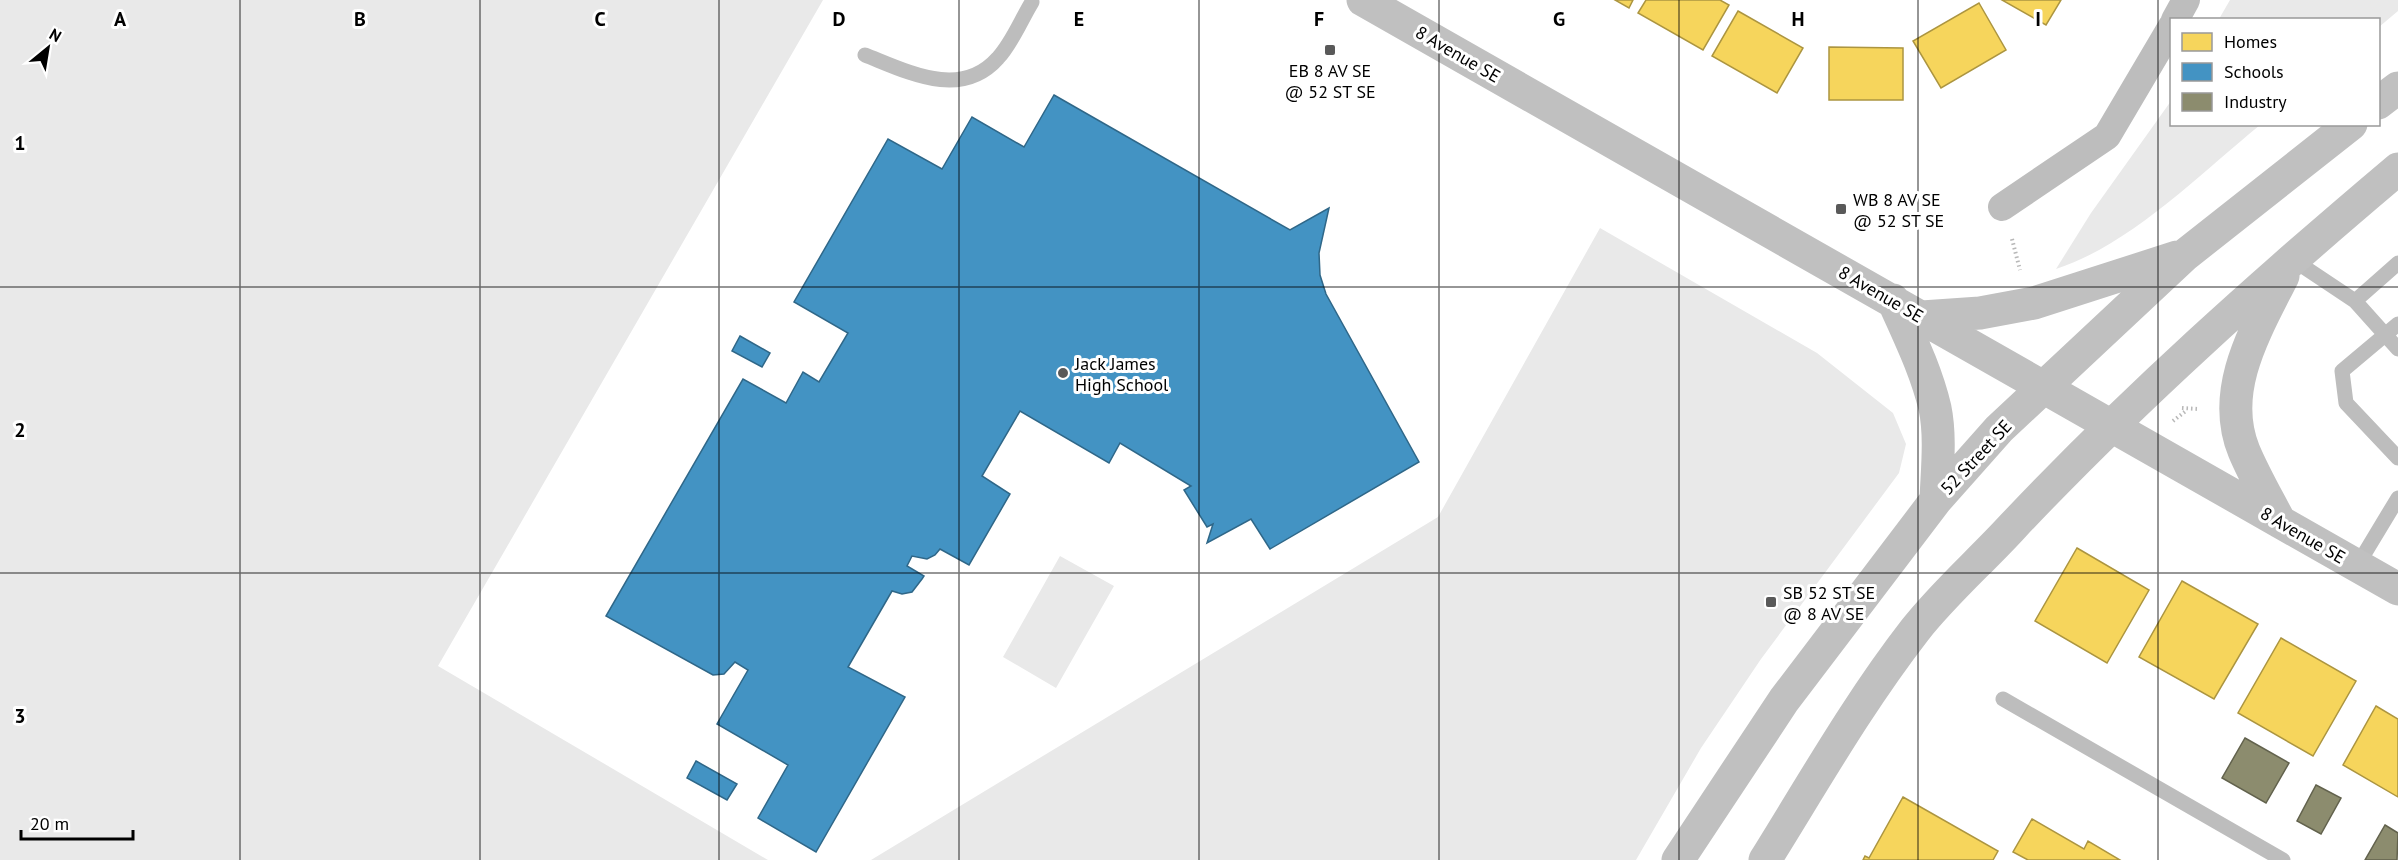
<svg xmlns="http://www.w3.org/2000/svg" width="2398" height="860" font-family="'PT Sans',sans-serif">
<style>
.park{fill:#e9e9e9}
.homes{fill:#f6d55c;stroke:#ac9540;stroke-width:1.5}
.schools{fill:#4393c3;stroke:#2f6788;stroke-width:1.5}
.industry{fill:#8c8c6e;stroke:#62624d;stroke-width:1.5}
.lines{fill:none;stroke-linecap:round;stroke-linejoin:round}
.path{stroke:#b8b8b8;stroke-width:4;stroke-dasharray:1.5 3;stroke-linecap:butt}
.lane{stroke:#bdbdbd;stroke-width:15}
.street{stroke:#bdbdbd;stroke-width:28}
.secondary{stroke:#c0c0c0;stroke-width:33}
.grid{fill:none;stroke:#000;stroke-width:1.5;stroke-opacity:0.55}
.poi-dot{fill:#595959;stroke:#fff;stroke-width:2}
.labels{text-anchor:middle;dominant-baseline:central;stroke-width:6;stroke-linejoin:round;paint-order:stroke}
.street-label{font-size:18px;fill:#000;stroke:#fff}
.poi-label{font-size:18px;fill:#000;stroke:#fff;text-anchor:start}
.grid-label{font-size:20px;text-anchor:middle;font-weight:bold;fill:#000;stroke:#fff;stroke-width:6;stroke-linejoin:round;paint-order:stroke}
</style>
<rect width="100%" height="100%" fill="#fff"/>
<!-- park -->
<path class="park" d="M0,0H823L438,666L768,860H0Z
M2230,0H2398V11L2379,27L2378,20L2219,19Z
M2171,101L2172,124L2260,125C2200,174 2130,245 2056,269L2091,213Z
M1600,228L1817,353L1893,413L1906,444L1899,473L1761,659L1701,748L1636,860H871L1438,517Z
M1060,556L1114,586L1056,688L1003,657Z"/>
<!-- homes -->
<path class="homes" d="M1615,0H1633L1629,8Z
M1646,0H1720L1729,5L1703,50L1638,13Z
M2002,0H2061L2046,25Z
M1979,3L2006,50L1941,88L1913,41Z
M1738,11L1803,48L1777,93L1712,56Z
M1829,47L1903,48V100H1829Z
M2077,548L2149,590L2107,663L2035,621Z
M2182,581L2258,624L2214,699L2139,657Z
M2281,638L2356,681L2313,756L2238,713Z
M2376,706L2398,719V797L2343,765Z
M1903,797L1998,851L1993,860H1863L1865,856L1869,858Z
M2032,819L2084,849L2088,841L2120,860H2028L2013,852Z"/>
<!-- schools -->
<path class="schools" d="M1054,95L1290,230L1329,208L1319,253L1320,275L1326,294L1419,462L1270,549L1251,519L1207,543L1213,524L1207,527L1184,490L1191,486L1120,443L1109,463L1020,411L982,476L1010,494L969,565L940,549L935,555L927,559L912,556L907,566L924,576L922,579L912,592L902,594L892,591L848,667L905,697L816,852L758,818L788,765L717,724L748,670L735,662L724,674L713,675L606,616L743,379L786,403L803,372L819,382L848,333L794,302L888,139L942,169L972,117L1024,147Z
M740,336L770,353L762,367L732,351Z
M696,761L737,784L727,800L687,778Z"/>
<!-- industry -->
<path class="industry" d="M2245,738L2289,763L2266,803L2222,778Z
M2316,785L2341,798L2321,834L2297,821Z
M2385,825L2398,833L2397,860H2365Z"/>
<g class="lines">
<!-- path -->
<path class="path" d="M2012,239L2020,270
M2182,408L2198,409
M2173,421L2187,410"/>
<!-- lane -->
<path class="lane" d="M865,55C908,72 961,100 998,58C1012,43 1021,20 1032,2
M2292,259L2355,301L2398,349
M2355,301L2398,263
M2398,324L2342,371L2346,403L2398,458
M2357,566L2398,498
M2003,699L2283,860"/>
<!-- street -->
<path class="street" d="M2175,20L2186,0
M2002,207L2107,136L2172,26"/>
<!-- secondary -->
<path class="secondary" d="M1363,0L2398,589
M2378,103L2398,88
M1893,300C1909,336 1926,370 1935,408C1941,437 1937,471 1936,500
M1922,317L1980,313L2034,303L2177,257
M2280,522C2268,499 2254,475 2244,451C2219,390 2256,330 2283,276
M1678,860L1784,700L1936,500L1999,429L2185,255L2351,124
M1765,860C1813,783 1859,702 1915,630C1944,593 1981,561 2013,526C2133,399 2264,282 2398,169"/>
</g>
<!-- grid -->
<path class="grid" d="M240,0V860M480,0V860M719,0V860M959,0V860M1199,0V860M1439,0V860M1679,0V860M1918,0V860M2158,0V860M0,287H2398M0,573H2398"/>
<!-- markers -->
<g class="poi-dot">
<rect x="1324" y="44" width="12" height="12" rx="3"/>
<rect x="1835" y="203" width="12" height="12" rx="3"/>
<circle cx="1063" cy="373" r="6"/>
<rect x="1765" y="596" width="12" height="12" rx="3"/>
</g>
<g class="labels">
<!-- street labels -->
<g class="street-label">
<text transform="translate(1458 54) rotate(30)">8 Avenue SE</text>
<text transform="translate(1881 294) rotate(30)">8 Avenue SE</text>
<text transform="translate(1976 457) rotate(-47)">52 Street SE</text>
<text transform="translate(2303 535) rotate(30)">8 Avenue SE</text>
</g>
<!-- poi labels -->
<g class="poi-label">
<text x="1330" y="70" text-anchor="middle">EB 8 AV SE<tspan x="1330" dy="21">@ 52 ST SE</tspan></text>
<text x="1853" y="199">WB 8 AV SE<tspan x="1853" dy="21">@ 52 ST SE</tspan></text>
<text x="1075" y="363">Jack James<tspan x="1075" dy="21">High School</tspan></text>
<text x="1783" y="592">SB 52 ST SE<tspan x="1783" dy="21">@ 8 AV SE</tspan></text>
</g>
</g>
<g class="grid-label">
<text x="120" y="26">A</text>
<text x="360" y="26">B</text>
<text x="600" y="26">C</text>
<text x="839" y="26">D</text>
<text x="1079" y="26">E</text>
<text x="1319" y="26">F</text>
<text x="1559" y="26">G</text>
<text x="1798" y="26">H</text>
<text x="2038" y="26">I</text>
<text x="20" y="150">1</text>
<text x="20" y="437">2</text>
<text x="20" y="723">3</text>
</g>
<!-- legend -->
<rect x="2170" y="18" width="210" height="108" fill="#ffffff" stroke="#999999" stroke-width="1.5"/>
<rect x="2182" y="33" width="30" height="18" fill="#f6d55c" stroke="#999999" stroke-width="1.5"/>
<text x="2224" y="48" font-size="18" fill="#000000">Homes</text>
<rect x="2182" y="63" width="30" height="18" fill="#4393c3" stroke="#999999" stroke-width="1.5"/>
<text x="2224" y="78" font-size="18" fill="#000000">Schools</text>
<rect x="2182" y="93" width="30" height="18" fill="#8c8c6e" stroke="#999999" stroke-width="1.5"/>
<text x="2224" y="108" font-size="18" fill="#000000">Industry</text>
<!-- north arrow -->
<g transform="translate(48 48) rotate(30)" stroke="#ffffff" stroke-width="4.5" paint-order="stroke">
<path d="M0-4.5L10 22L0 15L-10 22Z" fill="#000000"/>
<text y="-9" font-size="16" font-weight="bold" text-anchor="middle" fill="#000000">N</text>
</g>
<!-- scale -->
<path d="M21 830v9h112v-9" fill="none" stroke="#000000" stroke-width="3"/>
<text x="30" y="830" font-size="18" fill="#000000" stroke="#ffffff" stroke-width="4.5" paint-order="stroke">20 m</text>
</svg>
